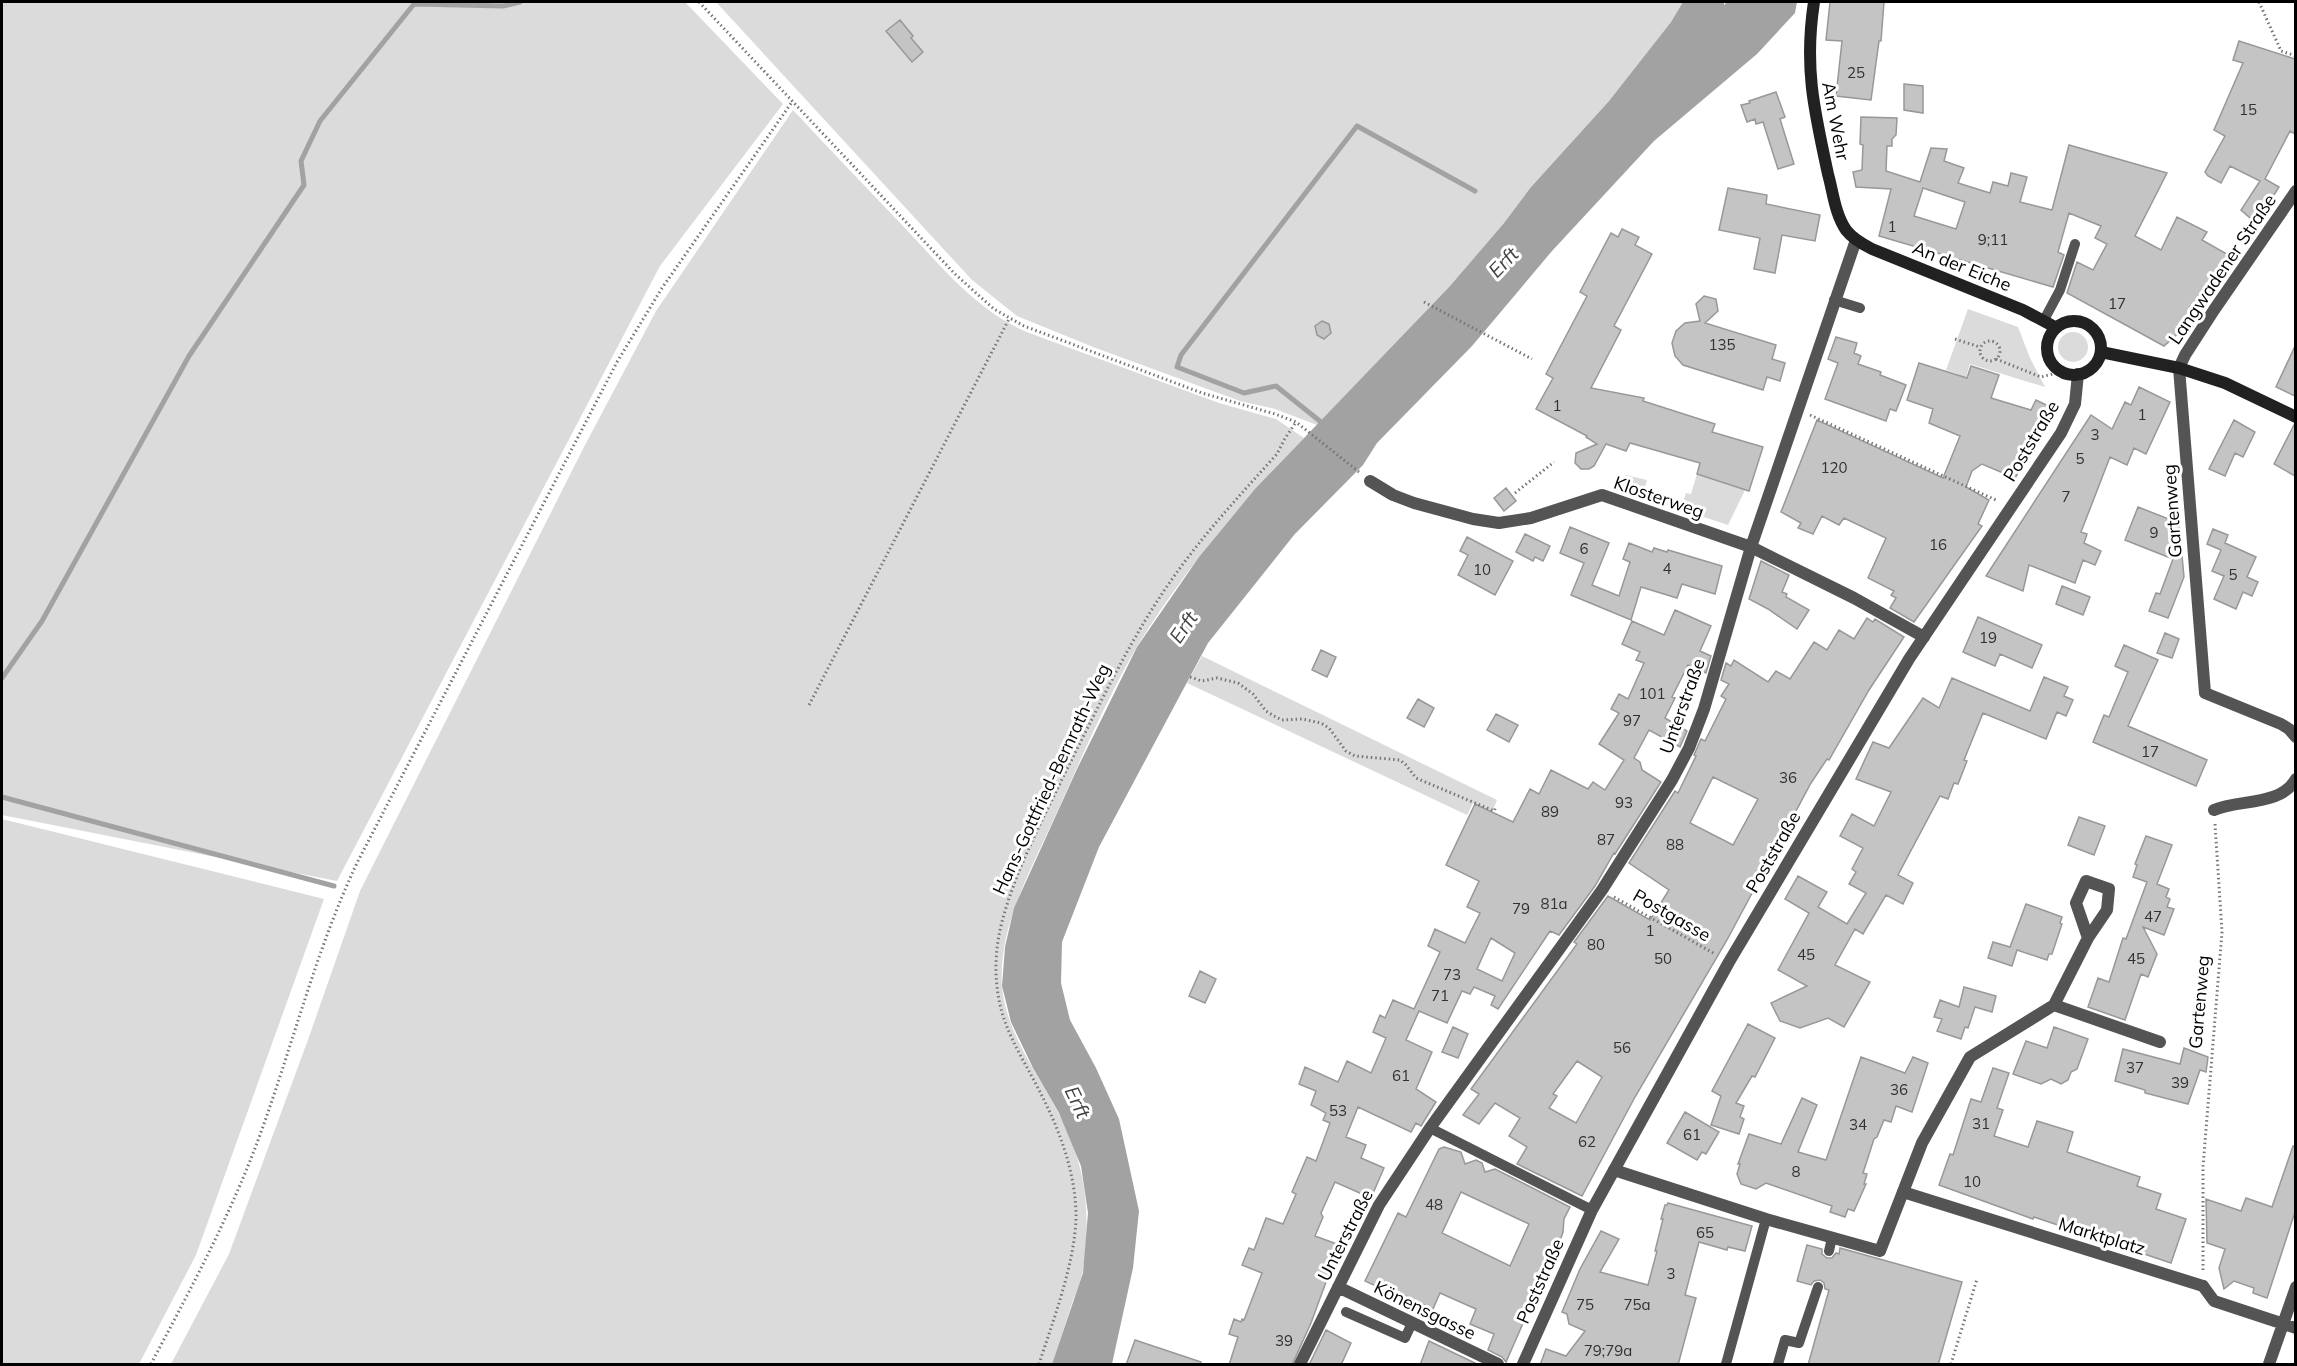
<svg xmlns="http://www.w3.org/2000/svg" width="2297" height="1366" font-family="Mulish,sans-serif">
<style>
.green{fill:#dbdbdb}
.water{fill:#a2a2a2}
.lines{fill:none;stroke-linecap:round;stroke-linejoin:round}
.stream{stroke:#a2a2a2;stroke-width:5}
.building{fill:#c4c4c4;stroke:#989898;stroke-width:1.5;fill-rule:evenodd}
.path{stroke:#767676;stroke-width:3;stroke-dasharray:1.5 3;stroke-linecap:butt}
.service{stroke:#545454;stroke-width:10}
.pedestrian{stroke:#545454;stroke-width:12}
.minor{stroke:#545454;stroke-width:12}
.tertiary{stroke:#545454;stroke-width:12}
.secondary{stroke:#212121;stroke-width:12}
.labels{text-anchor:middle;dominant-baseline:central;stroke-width:6;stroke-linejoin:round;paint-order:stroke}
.number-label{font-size:15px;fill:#313131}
.street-label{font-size:18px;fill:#000;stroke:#fff}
.water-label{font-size:20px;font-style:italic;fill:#434343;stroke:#fff}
</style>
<rect width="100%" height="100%" fill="#fff"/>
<!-- green -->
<path class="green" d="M2,2H685L783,104L660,266L337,881L2,815Z
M716,2H1683L1671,22L1609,101L1531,187L1504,223L1450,286L1317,425L1275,409L1240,401L1093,347L1017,316L972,280Z
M793,110C829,149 866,187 903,226C941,266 979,314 1032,334L1219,403L1276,419L1304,438C1242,502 1185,569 1138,645C1105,701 1079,764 1052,823C1029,873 998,929 1002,986C1005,1028 1034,1069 1054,1105C1085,1157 1092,1211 1083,1270C1081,1280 1077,1291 1073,1300C1066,1322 1059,1343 1052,1364H171L229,1254L309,1037L360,891L585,445L656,311Z
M1968,309L2018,327L2030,358L2045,387L1970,364L1966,377L1946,370Z
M2058 347a15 15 0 1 1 30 0a15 15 0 1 1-30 0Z
M1697,474L1745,490L1728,525L1619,489L1620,482L1626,475L1647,480L1644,491L1682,505L1686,493L1691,494Z
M1202,656L1497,800L1492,812L1473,803L1467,815L1187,683Z
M2,819L324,899L196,1255L139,1364H2Z"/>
<!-- water -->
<path class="water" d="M1683,2H1724V5L1727,2H1797L1795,13L1757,54L1654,141L1552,251L1472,346L1377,443L1363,465L1294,535L1208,643L1099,847L1062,942L1061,983L1070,1020L1096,1068L1119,1119L1139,1211L1133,1268L1112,1364H1052L1083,1273L1088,1213L1081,1166L1059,1113L1033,1068L1011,1022L1002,986L1005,947L1014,908L1077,769L1137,647L1199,557L1255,489L1450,286L1504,223L1531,187L1609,101L1671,22Z"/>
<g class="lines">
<!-- stream -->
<path class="stream" d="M1326,426L1276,386L1244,393L1177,367L1181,355L1357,126L1475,191
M2,678L42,621L189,356L304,185L301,161L320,121L414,4L503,6L520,2
M2,797L334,886"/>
</g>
<!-- building -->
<path class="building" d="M1830,2H1884L1881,41H1879L1871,100L1836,96L1842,41L1826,40Z
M900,20L913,36L911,38L923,52L912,62L886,31Z
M2239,41L2295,59V134L2290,131L2265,179L2279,187L2256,223L2241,210L2260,181L2230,166L2221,183L2208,176L2205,172L2225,136L2214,130L2243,63L2233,60Z
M1904,84L1923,86V113L1904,110Z
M1776,92L1785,117L1780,119L1794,164L1778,169L1763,122L1756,124L1755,119L1747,122L1741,105L1750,103L1749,101Z
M1861,117L1897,118L1896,135L1892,139V146H1887L1886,171L1920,182L1931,148L1947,149L1944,161L1964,168L1958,183L1990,193L1993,182L2008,186L2011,173L2027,177L2020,202L2052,210L2069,145L2167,173L2135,236L2161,250L2177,217L2207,232L2202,240L2232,257L2191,322L2164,346L2067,293L2077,262L2093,270L2107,244L2095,238L2101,226L2069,213L2058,252L2064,255L2053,287L1879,236L1891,189L1856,187L1853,172L1862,170L1863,145L1860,144ZM1923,188L1965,202L1956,229L1914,216Z
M1728,188L1767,195L1766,204L1820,215L1815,241L1782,235L1775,273L1754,269L1760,238L1719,230Z
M1622,229L1639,237L1635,245L1652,254L1614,326L1621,330L1591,388L1644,398L1643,401L1715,424L1712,432L1763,447L1749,491L1697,474L1700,463L1630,443L1626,451L1606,444L1594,466L1589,469H1581L1575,463L1576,453L1597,444L1586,437L1587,436L1536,409L1553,378L1546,374L1587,296L1580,292L1611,233L1618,237Z
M1704,296L1716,299L1718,311L1705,323L1776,345L1772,359L1785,363L1780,381L1767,377L1763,390L1683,365L1675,356L1672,343L1676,331L1685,323L1700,321L1696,304Z
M1322,321L1329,324L1331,333L1324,339L1317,335L1315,326Z
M1836,337L1857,343L1854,353L1861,356L1858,364L1881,372L1880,375L1906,385L1896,411L1890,409L1886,421L1825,399L1838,363L1828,359Z
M2295,346V396L2276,387Z
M1919,363L1967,378L1971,366L1999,375L1991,398L2031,410L2036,400L2057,410L2015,478L1982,464L1972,471L1966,487L1989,500L1978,524L1982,526L1914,622L1890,608L1896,598L1891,595L1894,591L1868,578L1886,538L1844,518L1839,525L1822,516L1813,534L1798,528L1801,523L1781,512L1817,420L1943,478L1960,436L1929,423L1933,409L1907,400Z
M2139,387L2170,402L2146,454L2134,448L2127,465L2110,457L2081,532L2087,534L2084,543L2101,551L2095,565L2083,560L2075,583L2029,565L2023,591L1986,576L2091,415L2112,429L2125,402L2131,405Z
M2234,420L2255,432L2243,457L2235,453L2225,476L2209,469Z
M2294,425H2295V476L2274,464Z
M1506,488L1516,501L1504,511L1494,498Z
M2138,507L2179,523L2184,577L2168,618L2149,611L2156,593L2160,594L2173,559L2125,540Z
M1570,527L1609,543L1592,585L1619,596L1630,562L1623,559L1629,543L1652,552L1654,548L1667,552L1668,550L1722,566L1715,594L1682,584L1677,598L1641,587L1631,620L1571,595L1584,563L1560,553Z
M2213,529L2228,535L2225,543L2256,557L2247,577L2258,582L2252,596L2243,592L2236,609L2214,599L2224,576L2212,571L2221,550L2207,544Z
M1525,534L1550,546L1543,561L1535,557L1533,561L1516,552Z
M1467,537L1513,561L1495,595L1458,575L1468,555L1460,551Z
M1761,561L1789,575L1782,592L1787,594L1786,597L1809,610L1797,629L1768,609L1749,599Z
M2062,586L2090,597L2083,615L2056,604Z
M1675,610L1711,626L1700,651L1711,656L1706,673L1688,665L1672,697L1675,698L1665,718L1687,731L1680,747L1649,730L1634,758L1640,762L1642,770L1661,782L1615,854L1614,853L1595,886L1559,935L1550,931L1498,1009L1491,1005L1495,996L1474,987L1470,994L1462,991L1447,1023L1419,1011L1406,1040L1432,1052L1416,1089L1436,1102L1421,1126L1416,1123L1411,1132L1358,1107L1346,1137L1366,1145L1361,1158L1384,1168L1371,1198L1335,1182L1321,1213L1323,1217L1315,1236L1345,1247L1337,1265L1333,1263L1311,1323L1292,1365H1229L1238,1337L1229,1334L1234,1319L1241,1322L1242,1319L1244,1320L1262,1273L1242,1265L1249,1248L1254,1250L1266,1218L1283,1224L1296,1194L1292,1192L1307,1157L1316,1161L1330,1123L1323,1120L1326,1113L1311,1105L1316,1091L1299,1084L1305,1067L1338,1082L1347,1061L1371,1073L1386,1038L1373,1032L1380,1015L1385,1018L1393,1000L1414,1009L1440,952L1428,946L1435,929L1465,943L1480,913L1467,907L1479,881L1446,865L1475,804L1513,822L1530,789L1539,794L1551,770L1588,789L1593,782L1605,790L1624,760L1599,744L1619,713L1611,709L1619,694L1628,699L1644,663L1636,660L1640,652L1622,644L1632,621L1664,635ZM1491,938L1515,953L1502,981L1477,969Z
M1978,617L2042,645L2032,668L2000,654L1995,666L1963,652Z
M1867,618L1873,622L1875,619L1904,637L1869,690L1829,760L1827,759L1811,783L1727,940L1635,1097L1582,1196L1517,1164L1527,1147L1509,1136L1520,1118L1495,1103L1479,1124L1463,1115L1479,1094L1471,1089L1577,944L1574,942L1608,896L1650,920L1669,890L1629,863L1675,791L1678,793L1696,756L1694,755L1701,739L1705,741L1726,699L1721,696L1729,684L1721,680L1726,663L1731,666L1734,660L1768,682L1776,671L1790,679L1814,642L1827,650L1839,630L1854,639ZM1713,777L1758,799L1733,845L1690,823ZM1577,1061L1602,1077L1576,1123L1549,1108L1557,1096L1553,1094Z
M2165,633L2179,639L2172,658L2157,653Z
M2124,645L2158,660L2128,726L2207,760L2196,786L2093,742L2104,715L2109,717L2128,672L2115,666Z
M1321,650L1336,657L1327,677L1312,670Z
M2044,677L2068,687L2064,696L2073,700L2066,716L2057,712L2046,739L1983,713L1964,760L1967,761L1958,784L1954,783L1948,799L1940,796L1898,875L1913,883L1903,904L1886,895L1863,934L1855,929L1835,965L1870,982L1844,1027L1828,1018L1800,1028L1780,1021L1771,1003L1807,986L1778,970L1809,913L1785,899L1798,876L1827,892L1818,907L1847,924L1866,893L1849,884L1856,872L1852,869L1863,848L1840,836L1852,814L1874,826L1891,792L1856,779L1873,742L1889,748L1923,698L1939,708L1952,678L2030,711Z
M1418,699L1434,708L1424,727L1407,718Z
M1496,714L1518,725L1509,742L1487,730Z
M2079,817L2105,826L2094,855L2068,845Z
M2146,836L2172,845L2157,884L2169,889L2166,897L2170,899L2167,907L2174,909L2164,935L2143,927L2157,954L2148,977L2141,974L2125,1020L2088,1007L2098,978L2109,982L2123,938L2126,939L2147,882L2133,877L2137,865L2135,864Z
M2026,904L2062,917L2060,923L2062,924L2052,954H2049L2047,960L2017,950L2012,966L1988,958L1993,942L2010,947Z
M1200,971L1216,979L1205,1003L1189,996Z
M1964,987L1996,996L1992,1012L1975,1007L1968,1028L1965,1027L1961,1039L1937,1031L1942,1019L1934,1017L1940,1000L1959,1007Z
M1748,1024L1775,1038L1755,1077L1752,1076L1736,1103L1744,1106L1740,1117L1744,1119L1739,1134L1711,1125L1721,1096L1712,1091Z
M1453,1027L1468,1034L1458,1058L1442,1052Z
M2054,1027L2088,1039L2077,1069L2071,1072L2068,1080L2061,1084L2051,1079L2041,1084L2013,1074L2026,1041L2047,1048Z
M2184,1048L2208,1057L2206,1072L2200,1070L2188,1104L2145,1093V1090L2115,1081L2123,1049L2180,1064Z
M1861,1057L1905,1073L1913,1057L1928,1063L1912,1112L1896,1106L1891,1122L1884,1120L1877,1137L1874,1139L1863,1173L1867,1174L1864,1184H1866L1854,1211L1848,1209L1845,1217L1830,1212L1832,1206L1766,1183L1756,1189L1741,1184L1737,1174L1740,1164H1738L1749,1134L1781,1144L1802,1098L1817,1105L1798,1152L1826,1160Z
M1993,1068L2009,1073L1997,1108L2003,1110L1994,1136L2028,1147L2037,1121L2073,1132L2067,1152L2140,1177L2137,1186L2161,1194L2156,1209L2186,1219L2171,1263L2034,1217L2033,1219L1939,1185L1950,1154L1953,1155L1971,1099L1981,1102Z
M1685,1112L1719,1132L1706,1154L1702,1152L1697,1160L1667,1143Z
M2293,1146L2295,1147V1212L2267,1298L2253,1293L2254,1288L2234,1281L2224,1289L2219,1268L2225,1249L2207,1243L2206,1199L2241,1211L2246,1198L2272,1207Z
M1444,1147L1461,1152L1465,1164L1476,1160L1482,1163L1485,1172L1495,1169L1570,1207L1564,1219L1563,1232L1561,1238L1553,1241L1555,1250L1506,1362L1502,1357L1488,1350L1494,1334L1470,1324L1476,1309L1440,1293L1433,1309L1402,1294L1401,1298L1365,1281L1398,1213L1406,1217L1439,1149ZM1461,1192L1529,1224L1510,1266L1442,1233Z
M1668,1203L1752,1226L1745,1251L1728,1247L1727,1250L1699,1242L1685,1295L1696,1298L1678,1365H1540L1546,1349L1566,1356L1585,1331L1569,1324L1567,1314L1562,1312L1580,1269L1601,1231L1619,1239L1600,1272L1648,1285L1657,1251H1655L1663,1219H1661L1665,1205H1667Z
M1807,1245L1822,1249V1254L1827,1258H1832L1836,1253L1839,1254L1840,1248L1962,1282L1938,1365H1808L1829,1290L1825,1289L1824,1283L1820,1280L1814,1281L1811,1285L1797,1281Z
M1326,1330L1351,1343L1341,1365H1309Z
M1135,1340L1201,1362L1200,1365H1126Z
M1429,1341L1479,1365H1420Z"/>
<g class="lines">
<!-- path -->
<path class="path" d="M699,2L955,274L994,309L1024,326L1202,393L1275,414L1296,422L1359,472
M2259,2L2281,51L2296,56
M1424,302L1532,359
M1955,339L1980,347
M1980 351a10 10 0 1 1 20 0a10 10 0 1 1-20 0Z
M1996,359L2041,377L2061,372
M1810,415L1998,501
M1515,493L1554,462
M1190,677L1202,681L1217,678L1238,683L1253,694L1266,711L1274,716L1282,720L1302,719L1321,723L1329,728L1346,751L1355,756L1400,760L1406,765L1416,778L1494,811L1496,807
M809,705L1009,319
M1614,897L1715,954
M2203,1270V1167L2222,932L2215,824
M151,1364C189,1292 228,1220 257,1143C292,1049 315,951 358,861L617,362L662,288L792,102
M1039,1364C1053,1321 1075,1263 1076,1217C1076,1177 1062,1136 1044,1100C1028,1066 1003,1032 998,994C994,969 996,943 1003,918C1017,867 1044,817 1067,769C1099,706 1129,641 1170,582C1202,536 1239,496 1277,454L1284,440L1296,422
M1951,1364L1977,1279"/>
<!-- service -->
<path class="service" d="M1834,300L1860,308
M2044,320L2060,290L2075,244
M1430,1128L1592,1210
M1829,1251L1832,1238
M1346,1312L1405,1338L1412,1323
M1726,1364L1766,1219
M1778,1364L1785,1340L1799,1343L1818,1287"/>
<!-- pedestrian -->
<path class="pedestrian" d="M1903,1192L2203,1286"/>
<!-- minor -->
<path class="minor" d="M2296,191L2214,310L2185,355L2179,368L2205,693L2281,724L2289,729L2296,737
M1370,481L1393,495L1414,503L1473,519L1499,523L1531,518L1602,495L1751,547L1854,598L1924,637
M2214,810C2239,799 2281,806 2296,779
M2054,1005L2160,1042
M1614,1170L1766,1219L1880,1251L1922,1143L1970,1057L2054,1005L2088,938L2107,910L2109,889L2086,881L2076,903L2088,938
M2203,1286L2214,1301L2296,1328
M1338,1287L1498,1364
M1300,1364L1379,1205L1430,1128L1602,890L1672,780L1689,748L1704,709L1751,547L1856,240
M2269,1364L2296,1287"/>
<!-- tertiary -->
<path class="tertiary" d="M1523,1364L1592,1210L1729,962L1909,659L2061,433L2075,404L2078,374"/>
<!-- secondary -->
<path class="secondary" d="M1814,2C1804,67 1814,110 1828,174C1833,192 1835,214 1846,230C1853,239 1862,244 1872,249L2023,310L2055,327
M2047 348a27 27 0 1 1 54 0a27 27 0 1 1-54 0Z
M2101,352L2179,368L2225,383L2296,417"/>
</g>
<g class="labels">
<!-- number labels -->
<g class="number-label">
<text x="1856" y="72">25</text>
<text x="2248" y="109">15</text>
<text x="1892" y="226">1</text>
<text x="1993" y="239">9;11</text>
<text x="2117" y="303">17</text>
<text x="1722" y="344">135</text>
<text x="1557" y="405">1</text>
<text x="2142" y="414">1</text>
<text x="2095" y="434">3</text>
<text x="2080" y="458">5</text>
<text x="1834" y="467">120</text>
<text x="2066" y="496">7</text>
<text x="2154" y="532">9</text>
<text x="1938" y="544">16</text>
<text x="1584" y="548">6</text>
<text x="1667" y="568">4</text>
<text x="1482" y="569">10</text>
<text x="2233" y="574">5</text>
<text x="1988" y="637">19</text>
<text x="1652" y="693">101</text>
<text x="1632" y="720">97</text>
<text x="2150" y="751">17</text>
<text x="1788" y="777">36</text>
<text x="1624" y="802">93</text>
<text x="1550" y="811">89</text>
<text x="1606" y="839">87</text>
<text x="1675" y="844">88</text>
<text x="1554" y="903">81a</text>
<text x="1521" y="908">79</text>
<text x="2153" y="916">47</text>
<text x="1650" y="930">1</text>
<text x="1596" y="944">80</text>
<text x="1806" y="954">45</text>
<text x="1663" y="958">50</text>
<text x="2136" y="958">45</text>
<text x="1452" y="974">73</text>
<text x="1440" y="995">71</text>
<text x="1622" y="1047">56</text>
<text x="2135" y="1067">37</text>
<text x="1401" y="1075">61</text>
<text x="2180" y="1082">39</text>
<text x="1899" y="1089">36</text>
<text x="1338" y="1110">53</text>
<text x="1981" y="1123">31</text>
<text x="1858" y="1124">34</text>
<text x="1692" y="1134">61</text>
<text x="1587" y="1141">62</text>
<text x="1796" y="1171">8</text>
<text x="1972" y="1181">10</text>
<text x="1434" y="1204">48</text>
<text x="1705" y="1232">65</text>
<text x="1671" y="1273">3</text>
<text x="1585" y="1304">75</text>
<text x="1637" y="1304">75a</text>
<text x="1284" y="1340">39</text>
<text x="1608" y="1350">79;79a</text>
</g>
<!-- street labels -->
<g class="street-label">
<text transform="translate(1836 121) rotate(79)">Am Wehr</text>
<text transform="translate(1962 266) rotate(22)">An der Eiche</text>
<text transform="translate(2222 269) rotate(-56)">Langwadener Straße</text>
<text transform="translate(2031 441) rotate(-59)">Poststraße</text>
<text transform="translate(1659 497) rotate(19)">Klosterweg</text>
<text transform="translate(2172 511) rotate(-94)">Gartenweg</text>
<text transform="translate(1682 706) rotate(-70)">Unterstraße</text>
<text transform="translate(1051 779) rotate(-65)">Hans-Gottfried-Bernrath-Weg</text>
<text transform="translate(1773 852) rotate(-60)">Poststraße</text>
<text transform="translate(1672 915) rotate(30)">Postgasse</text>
<text transform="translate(2199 1002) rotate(-85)">Gartenweg</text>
<text transform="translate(1345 1235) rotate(-63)">Unterstraße</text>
<text transform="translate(2102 1236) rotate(17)">Marktplatz</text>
<text transform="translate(1540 1281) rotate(-66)">Poststraße</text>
<text transform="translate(1425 1310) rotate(26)">Könensgasse</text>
</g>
<!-- water labels -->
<g class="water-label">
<text transform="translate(1503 262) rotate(-46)">Erft</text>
<text transform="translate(1183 627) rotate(-55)">Erft</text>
<text transform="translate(1078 1102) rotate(65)">Erft</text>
</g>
</g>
<!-- border -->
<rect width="2297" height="1366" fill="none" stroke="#000000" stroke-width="6"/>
</svg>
